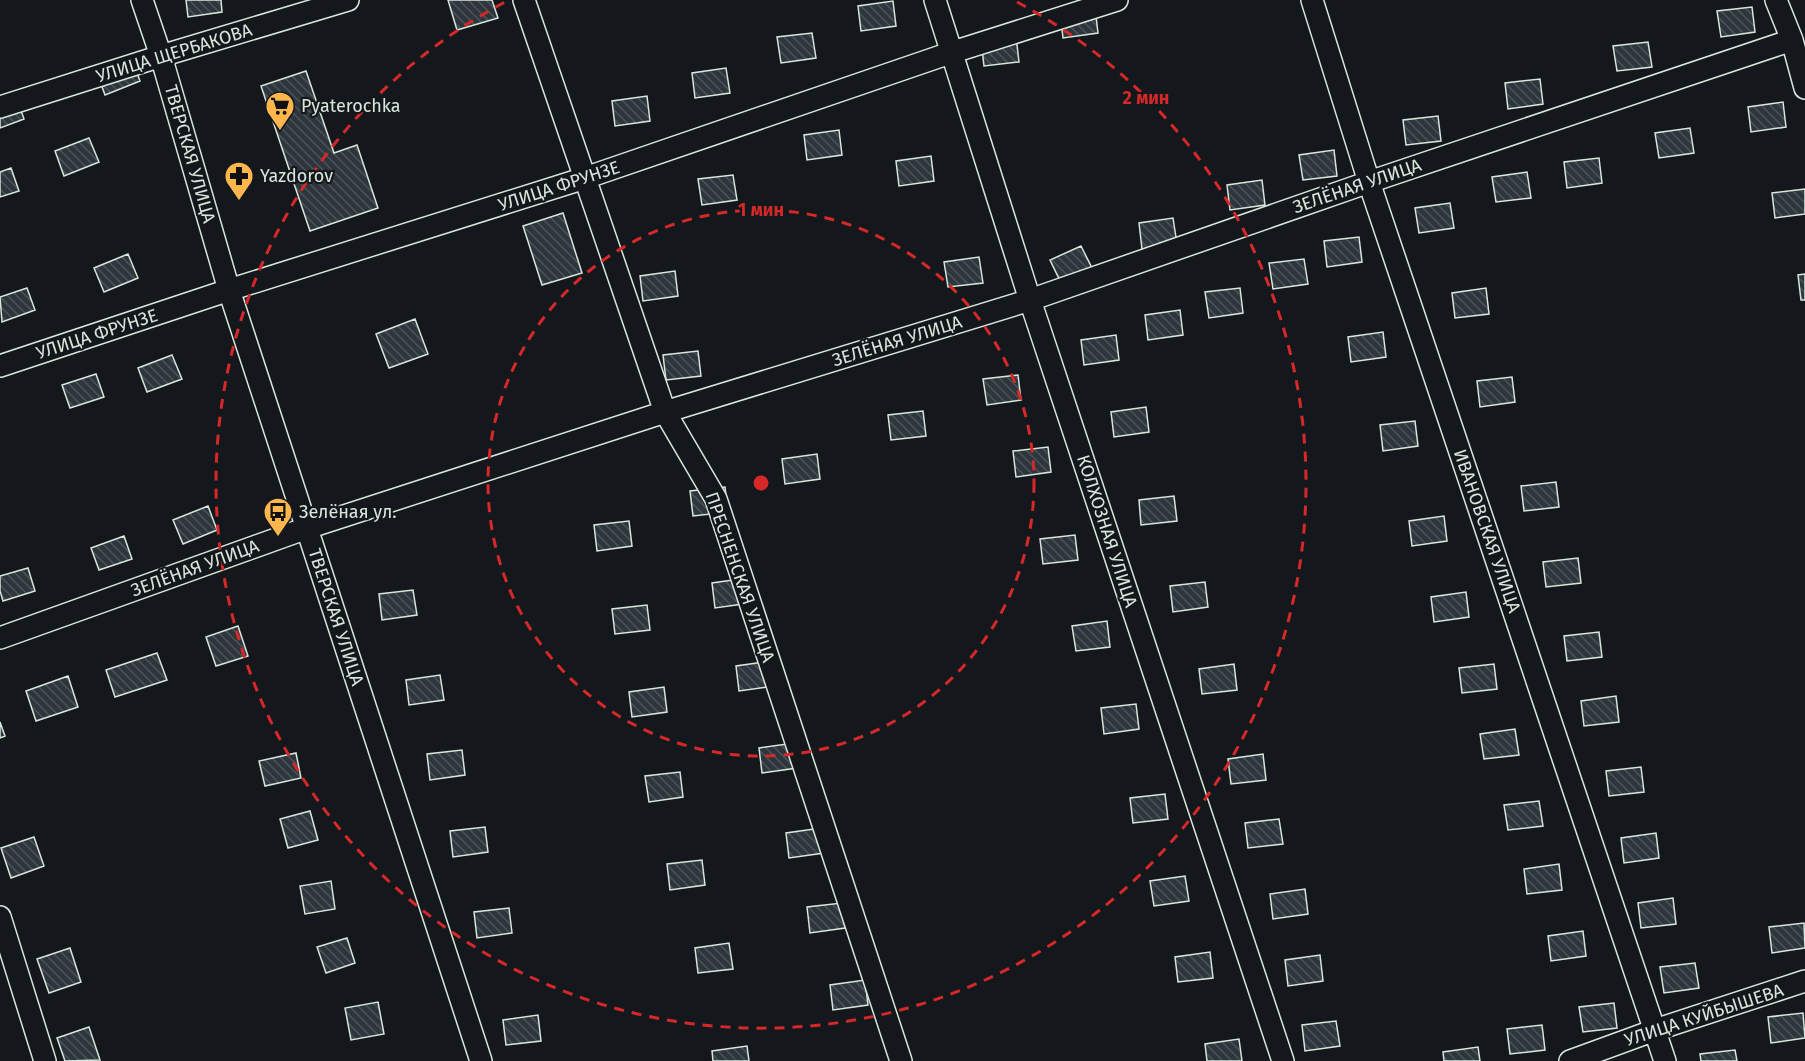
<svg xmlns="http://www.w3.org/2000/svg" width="1805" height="1061" font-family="'Fira Sans',sans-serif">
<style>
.building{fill:url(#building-back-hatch);stroke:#d8e6dc;stroke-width:1.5}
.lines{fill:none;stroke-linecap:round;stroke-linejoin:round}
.minor-casing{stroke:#d8e6dc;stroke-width:24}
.minor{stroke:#14181c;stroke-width:21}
.ring{fill:none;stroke:#d62828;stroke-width:3;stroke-dasharray:10 8}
.labels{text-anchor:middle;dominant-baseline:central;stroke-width:4.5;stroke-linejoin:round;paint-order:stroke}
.street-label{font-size:18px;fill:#d8e6dc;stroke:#14181c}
.poi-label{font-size:18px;fill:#d8e6dc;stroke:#14181c;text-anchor:start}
.centre{fill:#d62828;stroke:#14181c;stroke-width:3}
.ring-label{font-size:18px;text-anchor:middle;font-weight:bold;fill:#d62828;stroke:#14181c;stroke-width:4.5;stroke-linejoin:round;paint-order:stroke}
</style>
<defs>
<pattern id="building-back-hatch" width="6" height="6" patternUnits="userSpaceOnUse" patternTransform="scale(1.5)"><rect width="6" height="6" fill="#2c363c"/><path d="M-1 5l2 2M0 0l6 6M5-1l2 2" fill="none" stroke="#4a5358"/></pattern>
</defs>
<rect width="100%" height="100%" fill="#14181c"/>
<!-- building -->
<path class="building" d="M186,0H221L222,12L188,17Z
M448,0H492L498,18L457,30Z
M893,1L896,26L861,31L858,6Z
M1752,7L1755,32L1721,37L1717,11Z
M1095,8L1098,33L1063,38L1060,13Z
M812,33L816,58L781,63L777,37Z
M1016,36L1019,62L984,66L981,41Z
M1648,42L1652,67L1617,71L1613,46Z
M131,57L140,81L105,95L96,70Z
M726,68L730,93L695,98L692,73Z
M306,71L334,153L357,145L378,208L310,231L261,86Z
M1540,79L1543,104L1508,109L1505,83Z
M16,96L24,119L0,128V102Z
M647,96L650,121L615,126L612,101Z
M1783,102L1786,127L1751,132L1748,107Z
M1438,116L1441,141L1406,145L1403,120Z
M1690,128L1694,153L1659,158L1655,133Z
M839,130L842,155L807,160L804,135Z
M89,138L99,162L64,176L55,151Z
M1334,150L1337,176L1303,180L1299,155Z
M931,156L934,181L899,186L896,161Z
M1599,158L1602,183L1567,188L1564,162Z
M11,168L19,191L0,197V172Z
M1527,172L1531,198L1496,202L1492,177Z
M733,175L737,200L702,205L698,179Z
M1262,180L1265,205L1230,210L1227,185Z
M1805,189V214L1775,218L1772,193Z
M1450,203L1454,228L1419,233L1415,208Z
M563,213L582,273L542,285L523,226Z
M1173,218L1177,244L1142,249L1139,223Z
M1359,237L1362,262L1327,267L1324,241Z
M1081,246L1095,274L1064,289L1050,260Z
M128,254L138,278L104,292L94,268Z
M979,257L983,283L948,287L944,262Z
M1304,259L1308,284L1273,289L1269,263Z
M675,271L678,296L643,301L640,276Z
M1805,274V300H1801L1798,275Z
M27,288L35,310L2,322L0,297Z
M1240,288L1243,313L1209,318L1205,292Z
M1486,288L1489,314L1455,318L1452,293Z
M1180,310L1183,335L1148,340L1145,315Z
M415,319L428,354L389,368L376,334Z
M1383,332L1386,357L1351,362L1348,337Z
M1116,335L1119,360L1084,365L1081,340Z
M698,351L701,376L666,380L663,355Z
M172,355L182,379L147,392L138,368Z
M96,374L104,397L70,408L62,385Z
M1018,375L1021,400L987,405L983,379Z
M1512,377L1515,402L1480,407L1477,381Z
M1146,407L1149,432L1114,437L1111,412Z
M923,411L926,436L891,440L888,415Z
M1415,421L1418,446L1383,451L1380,425Z
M1048,447L1051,472L1016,477L1013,451Z
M817,454L820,479L785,484L782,459Z
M1556,482L1559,507L1524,511L1521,486Z
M725,487L728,512L693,516L690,491Z
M1174,496L1177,521L1141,525L1139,500Z
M208,506L217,530L183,544L173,520Z
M1444,516L1447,541L1412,546L1409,521Z
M629,521L632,546L597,551L594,525Z
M1075,535L1078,560L1043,564L1040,539Z
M124,536L132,559L99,570L91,548Z
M1578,558L1581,583L1546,587L1543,562Z
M28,568L35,591L3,601L0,591V576Z
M747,578L750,603L715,608L712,583Z
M1205,582L1208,607L1173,612L1170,586Z
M413,590L417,615L382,620L379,594Z
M1466,592L1469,617L1434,622L1431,597Z
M647,605L650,630L615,634L612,609Z
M1107,621L1110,647L1076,651L1072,626Z
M238,626L248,656L216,666L206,637Z
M1599,632L1602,657L1567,661L1564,636Z
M157,653L167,680L115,697L106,670Z
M771,661L774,686L739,691L736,666Z
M1234,664L1237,690L1202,694L1199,669Z
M1494,664L1497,689L1462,693L1459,668Z
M440,675L444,700L409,705L406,680Z
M68,676L78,707L36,721L26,691Z
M664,687L667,712L632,717L629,692Z
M1616,696L1619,722L1584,726L1581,701Z
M1136,704L1139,729L1104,734L1101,708Z
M0,722L5,736L0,738Z
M1515,729L1519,755L1484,759L1480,734Z
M794,743L797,768L762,773L759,748Z
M462,750L465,775L430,780L427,754Z
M296,753L301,778L265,786L259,761Z
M1263,754L1266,780L1231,784L1228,759Z
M1641,767L1644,792L1609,796L1606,771Z
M680,772L683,797L649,802L645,776Z
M1165,794L1168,819L1133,823L1130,798Z
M1539,801L1543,826L1508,830L1504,805Z
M310,811L318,840L288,848L280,819Z
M1279,819L1283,844L1248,848L1245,823Z
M485,827L488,852L453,857L450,831Z
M821,828L824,853L789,858L786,833Z
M1656,833L1659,858L1624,863L1621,838Z
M34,837L44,866L11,878L1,848Z
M702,860L705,885L670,890L667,864Z
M1559,864L1562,890L1527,894L1524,869Z
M1185,876L1189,901L1154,906L1150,881Z
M331,881L335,909L305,914L300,886Z
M1305,889L1308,914L1273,919L1270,894Z
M1673,898L1676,924L1641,928L1638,903Z
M842,903L845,928L810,933L807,907Z
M509,908L512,933L477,938L474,912Z
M1804,923L1805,948L1772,953L1769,927Z
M1583,931L1586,956L1551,961L1548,936Z
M347,938L355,963L326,973L317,947Z
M729,943L733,969L698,973L695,948Z
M70,948L81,982L49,993L37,959Z
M1210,952L1213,978L1178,982L1175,957Z
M1320,955L1323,981L1288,986L1285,960Z
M1695,963L1699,988L1664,993L1660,967Z
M865,980L868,1005L833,1010L830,985Z
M378,1002L384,1034L351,1040L345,1008Z
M1614,1003L1617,1028L1583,1032L1579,1007Z
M1803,1013L1805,1038L1771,1043L1768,1017Z
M538,1015L541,1041L506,1045L503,1020Z
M1336,1021L1340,1046L1305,1051L1302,1025Z
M1542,1025L1545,1050L1510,1054L1507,1029Z
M89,1027L100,1060L65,1061L57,1038Z
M1239,1039L1242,1061H1207L1205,1044Z
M747,1046L749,1061H713L712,1051Z
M1478,1047L1480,1061H1444L1443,1052Z
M1735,1050L1737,1061H1701L1700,1054Z"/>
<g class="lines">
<!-- minor casing -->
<g class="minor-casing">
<path id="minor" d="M142,0L161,56L229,290L481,1061
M524,0L665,412L716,499L901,1061
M935,0L1030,300L1283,1061
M1312,0L1369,182L1665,1061
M1776,0L1792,40L1805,88
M0,107L161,56L348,0
M0,366L229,290L585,178L950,53L1117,0
M0,638L307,528L665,412L1030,300L1369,182L1792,40
M0,917L45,1061
M1570,1061L1655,1030L1805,981"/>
</g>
<!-- minor -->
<use href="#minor" class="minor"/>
</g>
<!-- distance rings -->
<g class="ring">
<circle cx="761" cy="483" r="273"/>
<path d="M1017 2A545 545 0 1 1 505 2"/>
</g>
<!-- icons -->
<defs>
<g id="supermarket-pin" transform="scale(1.5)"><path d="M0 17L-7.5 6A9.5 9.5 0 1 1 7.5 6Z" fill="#ffb74d" stroke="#14181c"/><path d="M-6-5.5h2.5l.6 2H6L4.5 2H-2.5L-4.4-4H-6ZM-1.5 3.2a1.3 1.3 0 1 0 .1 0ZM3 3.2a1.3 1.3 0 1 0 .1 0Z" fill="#111"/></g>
<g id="pharmacy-pin" transform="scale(1.5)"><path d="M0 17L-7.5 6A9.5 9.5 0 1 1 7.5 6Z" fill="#ffb74d" stroke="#14181c"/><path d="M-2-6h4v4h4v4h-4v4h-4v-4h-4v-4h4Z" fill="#111"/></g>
<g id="bus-pin" transform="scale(1.5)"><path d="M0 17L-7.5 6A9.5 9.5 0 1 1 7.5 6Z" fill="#ffb74d" stroke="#14181c"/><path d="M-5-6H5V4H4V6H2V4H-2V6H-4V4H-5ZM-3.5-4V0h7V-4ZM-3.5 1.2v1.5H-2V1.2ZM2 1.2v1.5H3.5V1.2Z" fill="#111"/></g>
</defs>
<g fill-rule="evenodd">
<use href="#supermarket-pin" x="280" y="106"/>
<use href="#pharmacy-pin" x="239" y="176"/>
<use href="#bus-pin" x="278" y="512"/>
</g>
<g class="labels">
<!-- street labels -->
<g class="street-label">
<text transform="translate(174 53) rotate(-17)">УЛИЦА ЩЕРБАКОВА</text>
<text transform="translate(190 154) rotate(74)">ТВЕРСКАЯ УЛИЦА</text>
<text transform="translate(559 186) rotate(-18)">УЛИЦА ФРУНЗЕ</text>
<text transform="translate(1357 186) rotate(-19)">ЗЕЛЁНАЯ УЛИЦА</text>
<text transform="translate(97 334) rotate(-18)">УЛИЦА ФРУНЗЕ</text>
<text transform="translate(897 341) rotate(-17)">ЗЕЛЁНАЯ УЛИЦА</text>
<text transform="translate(1107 531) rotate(72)">КОЛХОЗНАЯ УЛИЦА</text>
<text transform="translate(1487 531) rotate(71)">ИВАНОВСКАЯ УЛИЦА</text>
<text transform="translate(195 568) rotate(-20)">ЗЕЛЁНАЯ УЛИЦА</text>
<text transform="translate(740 577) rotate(71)">ПРЕСНЕНСКАЯ УЛИЦА</text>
<text transform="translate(336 617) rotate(72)">ТВЕРСКАЯ УЛИЦА</text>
<text transform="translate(1704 1015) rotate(-18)">УЛИЦА КУЙБЫШЕВА</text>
</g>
<!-- poi labels -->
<g class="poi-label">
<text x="301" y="106">Pyaterochka</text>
<text x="260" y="176">Yazdorov</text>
<text x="299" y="512">Зелёная ул.</text>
</g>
</g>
<circle cx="761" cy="483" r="9" class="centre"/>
<g class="ring-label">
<text x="1146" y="104">2 мин</text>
<text x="761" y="216">1 мин</text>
</g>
</svg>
